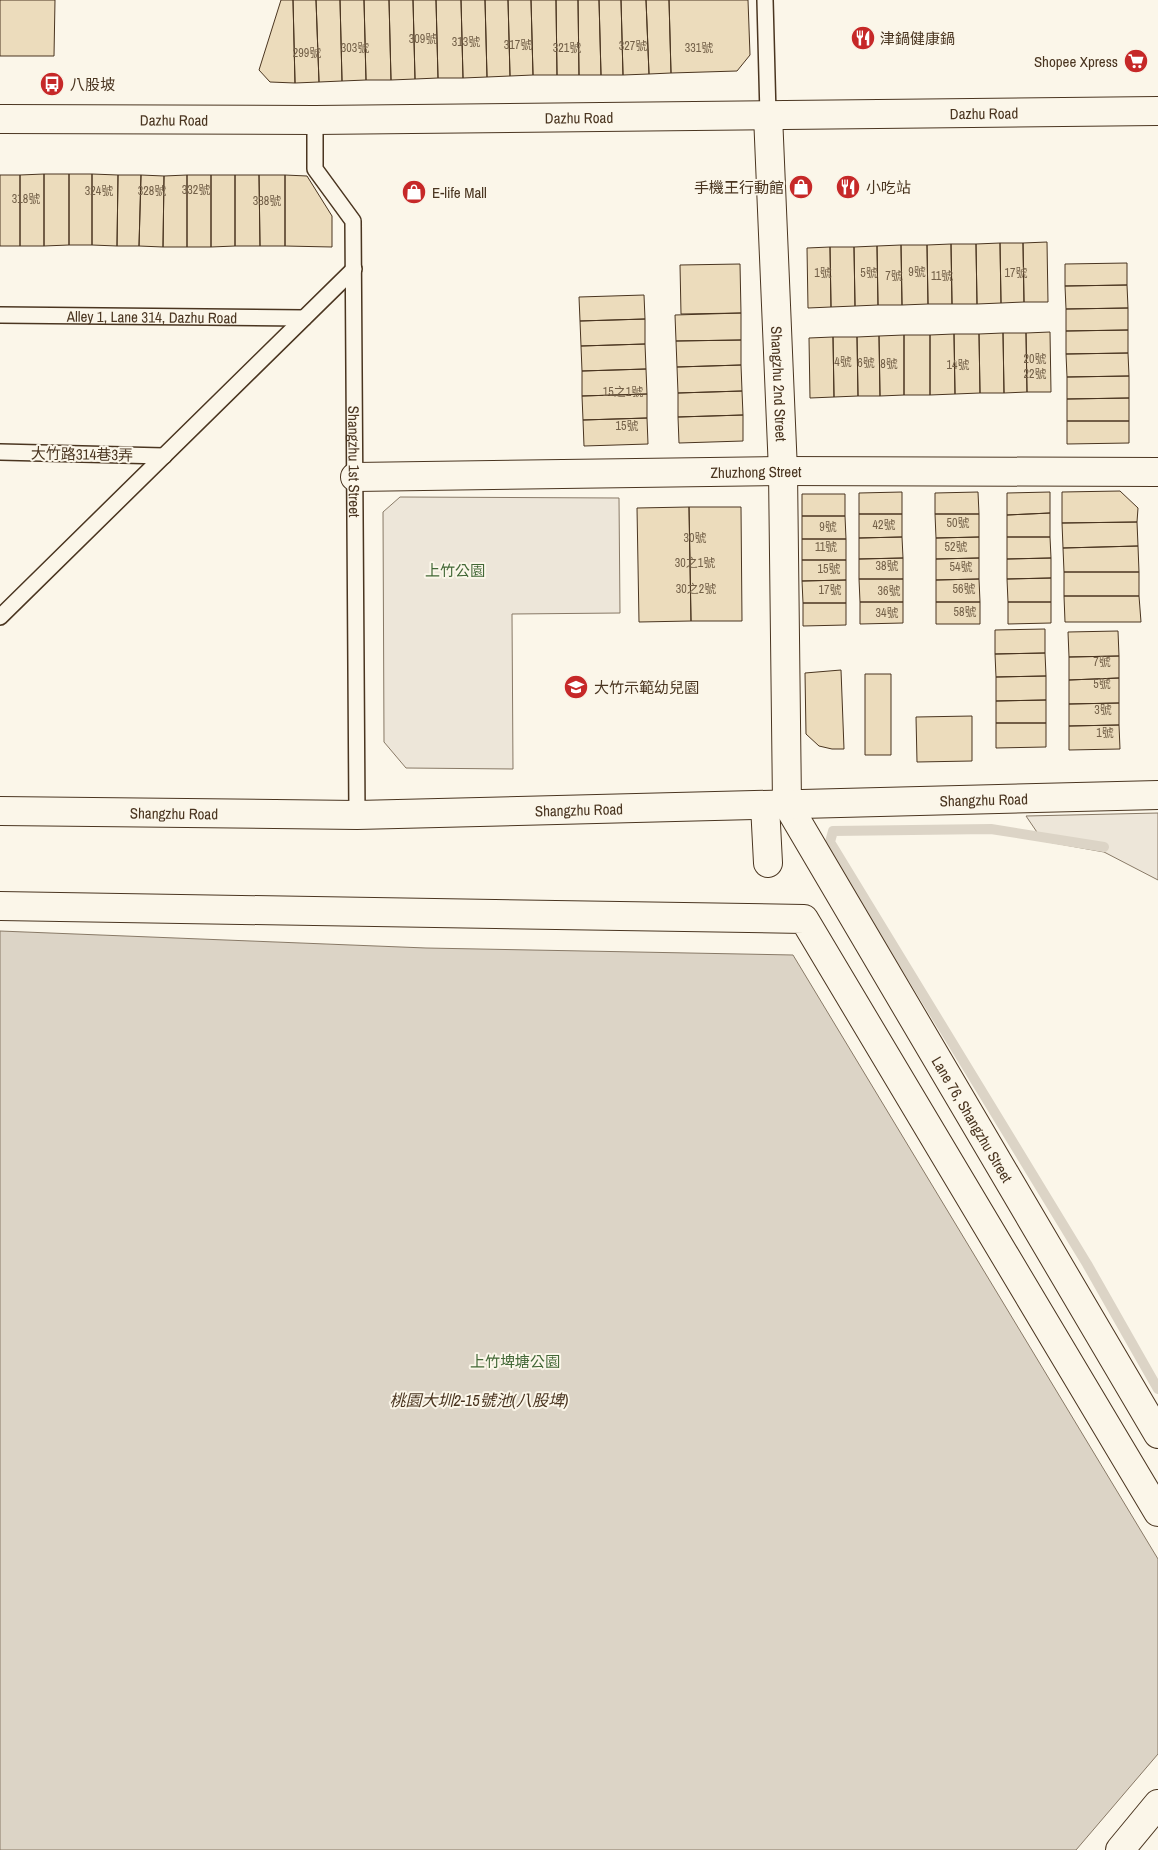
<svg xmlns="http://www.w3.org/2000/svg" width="1158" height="1850" font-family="'Archivo Narrow','Noto Sans TC',sans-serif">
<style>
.green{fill:#ede6d9;stroke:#887966}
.water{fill:#dcd4c6;stroke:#887966}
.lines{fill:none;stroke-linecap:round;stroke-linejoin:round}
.stream{stroke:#dcd4c6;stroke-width:10}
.building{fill:#ecdcbc;stroke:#4a3520}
.lane-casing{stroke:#4a3520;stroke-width:18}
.street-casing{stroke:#4a3520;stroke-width:30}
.secondary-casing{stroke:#4a3520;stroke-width:30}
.lane{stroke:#fbf6e9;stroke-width:15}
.street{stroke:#fbf6e9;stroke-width:28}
.secondary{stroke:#fbf6e9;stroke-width:28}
.labels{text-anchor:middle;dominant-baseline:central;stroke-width:4;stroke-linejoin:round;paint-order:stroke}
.number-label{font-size:12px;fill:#725f47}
.poi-label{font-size:15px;fill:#4a3520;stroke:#fbf6e9;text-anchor:start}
.street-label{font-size:15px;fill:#4a3520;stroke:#fbf6e9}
.park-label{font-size:15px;fill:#436837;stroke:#fbf6e9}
.water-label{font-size:16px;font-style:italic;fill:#4a3520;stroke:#fbf6e9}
</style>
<rect width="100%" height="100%" fill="#fbf6e9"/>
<!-- green -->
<path class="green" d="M400,497L619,498L620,613L512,614L513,769L406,768L384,742L383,512Z
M1158,813V880L1104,852L1043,841L1026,816Z"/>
<!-- water -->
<path class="water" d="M0,931L426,948L793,955L1158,1559V1754L1076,1850H0Z"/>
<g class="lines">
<!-- stream -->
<path class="stream" d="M1104,847L991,829L833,831L830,842L1087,1264L1158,1389"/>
</g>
<!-- building -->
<path class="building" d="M0,0H55L54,56H0Z
M281,0H293L295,83L270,82L259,70Z
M293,0H316L319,82L295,83Z
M316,0H340L342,81L319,82Z
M340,0H364L366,80L342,81Z
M364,0H389L391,80H366Z
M389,0H413L415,79L391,80Z
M413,0H436L438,78L415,79Z
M436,0H461L463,78H438Z
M461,0H485L487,77L463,78Z
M485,0H508L510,76L487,77Z
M508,0H531L533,75L510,76Z
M531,0H556L557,75H533Z
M556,0H578L579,75H557Z
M578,0H599L601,75H579Z
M599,0H621L623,75H601Z
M621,0H646L649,74L623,75Z
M646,0H669L671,73L649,74Z
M669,0H748L750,55L737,71L671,73Z
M44,174H69V245L44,246Z
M44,174V246H20V175Z
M69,174H92V245H69Z
M92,174L118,175L117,246L92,245Z
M0,175H20V246H0Z
M118,175H141L139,246H117Z
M141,175L164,176L163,247L139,246Z
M187,175H211V247H187Z
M187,175V247H163L164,176Z
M211,175H235V246L211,247Z
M235,175H259L260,246H235Z
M259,175H285V246H260Z
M285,175L307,176L332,216V247L285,246Z
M1047,242L1048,302H1024L1023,243Z
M1000,243L1001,303L977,304L976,244Z
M1000,243H1023L1024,302L1001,303Z
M951,244L952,304H928L927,245Z
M951,244H976L977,304H952Z
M901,245L902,305H878L877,246Z
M901,245H927L928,304L902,305Z
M877,246L878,305L855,306L854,247Z
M830,247L831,307L808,308L807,248Z
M830,247H854L855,306L831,307Z
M1127,263V285L1065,286V264Z
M740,264L741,313L681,314L680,265Z
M1127,285L1128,308L1066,309L1065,286Z
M644,295L645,319L580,321L579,297Z
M1128,308V330L1066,331V309Z
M741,313V340L676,341L675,315Z
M645,319V344L581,346L580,321Z
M1128,330V353L1066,354V331Z
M1050,332L1051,392H1027L1026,333Z
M1003,333L1004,393H980L979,334Z
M1003,333H1026L1027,392L1004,393Z
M954,334L955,394L930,395V335Z
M954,334H979L980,393L955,394Z
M904,335V395L880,396L879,336Z
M904,335H930V395H904Z
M879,336L880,396H858L857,337Z
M833,337H857L858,396L834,397Z
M833,337L834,397L810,398L809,338Z
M741,340V365L677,367L676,341Z
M645,344L646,369L582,371L581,346Z
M1128,353L1129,376L1067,377L1066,354Z
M741,365L742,391L678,393L677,367Z
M646,369L647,394L582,396V371Z
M1129,376V398L1067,399V377Z
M742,391L743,415L678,417V393Z
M647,394V418L583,420L582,396Z
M1129,398V421H1067V399Z
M743,415V441L679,443L678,417Z
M647,418L648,444L584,446L583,420Z
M1067,421H1129V443L1067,444Z
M1120,491L1138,508L1137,522L1062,523V492Z
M902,492V514H859V493Z
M978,492L979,514H935V493Z
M1050,492V513L1007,515V493Z
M802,494H845V516H802Z
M689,507L691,621L639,622L637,508Z
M689,507H741L742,621H691Z
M1050,513V537H1007V515Z
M859,514H902V537L859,538Z
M935,514H979V537L936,538Z
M802,516H845L846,539H802Z
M1137,522L1138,546L1063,548L1062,523Z
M902,537L903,558L859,559V538Z
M979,537V558L936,559V538Z
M1007,537H1050L1051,558L1007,559Z
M802,539H846V560H802Z
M1138,546L1139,572H1064L1063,548Z
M903,558V579H859V559Z
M979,558V579L936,580V559Z
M1051,558V578L1007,579V559Z
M802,560H846V580L802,581Z
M1064,572H1139V596H1064Z
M1051,578V602H1008L1007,579Z
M859,579H903V602H860Z
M979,579L980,602H936V580Z
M846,580V603H803L802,581Z
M1064,596H1139L1141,622H1065Z
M860,602H903V623L860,624Z
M936,602H980V624H936Z
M1008,602H1051V623L1008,624Z
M803,603H846V625L803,626Z
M1045,629V653L995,654V630Z
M1118,631L1119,656L1069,657L1068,632Z
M1045,653L1046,676L996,677L995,654Z
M1119,656V678L1069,680V657Z
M841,670L844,749H832L819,746L806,734L805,673Z
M865,674H891V755H865Z
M1046,676V700L996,701V677Z
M1119,678V703L1069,704V680Z
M1046,700V723H996V701Z
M1119,703V725L1069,726V704Z
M972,716V761L917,762L916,717Z
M996,723H1046V747L996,748Z
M1119,725L1120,749L1069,750V726Z"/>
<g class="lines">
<!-- lane casing -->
<g class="lane-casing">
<g id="lane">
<path d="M765,0L768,115"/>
<path id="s1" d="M315,120V169L353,221L357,815"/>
<path id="s2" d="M0,315L304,318"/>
<path d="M0,452L164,456"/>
<path d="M0,617L354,269"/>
</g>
</g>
<!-- street casing -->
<g class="street-casing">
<g id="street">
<path id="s3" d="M768,115L783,471L787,804L1158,1434"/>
<path id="s4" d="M355,477L783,471L1158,472"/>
<path d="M765,805L768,863"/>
<path id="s5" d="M0,811L357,815L1158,795"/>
<path d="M0,906L804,919L1158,1512"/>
<path d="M1120,1850L1158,1804"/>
</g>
</g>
<!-- secondary casing -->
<g class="secondary-casing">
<g id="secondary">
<path id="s6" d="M0,119L315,120L1158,111"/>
</g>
</g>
<!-- lane -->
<use href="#lane" class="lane"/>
<!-- street -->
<use href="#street" class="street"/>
<!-- secondary -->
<use href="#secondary" class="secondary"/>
</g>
<!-- icons -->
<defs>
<g id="restaurant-disc" transform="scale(1.25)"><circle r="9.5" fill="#c62828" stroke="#fbf6e9"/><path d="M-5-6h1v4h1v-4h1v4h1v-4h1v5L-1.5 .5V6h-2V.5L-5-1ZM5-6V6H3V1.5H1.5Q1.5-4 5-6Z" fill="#fff"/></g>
<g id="supermarket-disc" transform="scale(1.25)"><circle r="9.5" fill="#c62828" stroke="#fbf6e9"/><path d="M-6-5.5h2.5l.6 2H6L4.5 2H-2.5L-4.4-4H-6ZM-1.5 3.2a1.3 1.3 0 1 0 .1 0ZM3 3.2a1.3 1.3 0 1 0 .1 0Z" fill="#fff"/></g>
<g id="bus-disc" transform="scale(1.25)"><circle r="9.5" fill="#c62828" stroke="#fbf6e9"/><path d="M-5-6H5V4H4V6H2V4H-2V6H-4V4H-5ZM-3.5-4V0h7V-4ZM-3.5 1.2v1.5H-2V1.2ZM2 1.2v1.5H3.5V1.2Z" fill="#fff"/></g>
<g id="shop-disc" transform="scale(1.25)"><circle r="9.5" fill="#c62828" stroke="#fbf6e9"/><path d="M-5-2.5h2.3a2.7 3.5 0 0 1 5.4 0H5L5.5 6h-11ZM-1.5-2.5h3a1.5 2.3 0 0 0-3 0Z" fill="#fff"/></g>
<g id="school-disc" transform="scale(1.25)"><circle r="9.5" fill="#c62828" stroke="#fbf6e9"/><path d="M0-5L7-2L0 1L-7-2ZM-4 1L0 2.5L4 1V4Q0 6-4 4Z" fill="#fff"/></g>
</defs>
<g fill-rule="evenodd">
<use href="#restaurant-disc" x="863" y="38"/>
<use href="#supermarket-disc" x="1136" y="61"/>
<use href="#bus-disc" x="52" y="84"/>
<use href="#shop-disc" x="801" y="187"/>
<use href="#restaurant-disc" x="848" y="187"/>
<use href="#shop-disc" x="414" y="192"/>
<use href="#school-disc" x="576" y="687"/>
</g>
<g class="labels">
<!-- number labels -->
<g class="number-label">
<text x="423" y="39">309號</text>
<text x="466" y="42">313號</text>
<text x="518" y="45">317號</text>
<text x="633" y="46">327號</text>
<text x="355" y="48">303號</text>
<text x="567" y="48">321號</text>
<text x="699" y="48">331號</text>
<text x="307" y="53">299號</text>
<text x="196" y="190">332號</text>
<text x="99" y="191">324號</text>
<text x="152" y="191">328號</text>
<text x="26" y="199">318號</text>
<text x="267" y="201">338號</text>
<text x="917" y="272">9號</text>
<text x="823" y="273">1號</text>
<text x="869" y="273">5號</text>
<text x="1016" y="273">17號</text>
<text x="894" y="276">7號</text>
<text x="942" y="276">11號</text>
<text x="1035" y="359">20號</text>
<text x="843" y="362">4號</text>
<text x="866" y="363">6號</text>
<text x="889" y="364">8號</text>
<text x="958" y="365">14號</text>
<text x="1035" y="374">22號</text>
<text x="623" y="392">15之1號</text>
<text x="627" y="426">15號</text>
<text x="958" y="523">50號</text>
<text x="884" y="525">42號</text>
<text x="828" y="527">9號</text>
<text x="695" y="538">30號</text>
<text x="826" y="547">11號</text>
<text x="956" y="547">52號</text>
<text x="695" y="563">30之1號</text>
<text x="887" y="566">38號</text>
<text x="961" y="567">54號</text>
<text x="829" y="569">15號</text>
<text x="696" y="589">30之2號</text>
<text x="964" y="589">56號</text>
<text x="830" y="590">17號</text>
<text x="889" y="591">36號</text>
<text x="965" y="612">58號</text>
<text x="887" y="613">34號</text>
<text x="1102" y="662">7號</text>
<text x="1102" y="684">5號</text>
<text x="1103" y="710">3號</text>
<text x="1105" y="733">1號</text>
</g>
<!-- poi labels -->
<g class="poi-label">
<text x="880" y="38">津鍋健康鍋</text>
<text x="1118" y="61" text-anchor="end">Shopee Xpress</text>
<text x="70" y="84">八股坡</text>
<text x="784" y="187" text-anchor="end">手機王行動館</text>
<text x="866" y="187">小吃站</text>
<text x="432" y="192">E-life Mall</text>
<text x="594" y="687">大竹示範幼兒園</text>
</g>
<!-- street labels -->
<g class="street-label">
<text stroke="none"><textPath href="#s6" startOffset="984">Dazhu Road</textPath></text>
<text stroke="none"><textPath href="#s6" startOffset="579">Dazhu Road</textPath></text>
<text stroke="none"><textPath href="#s6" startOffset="174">Dazhu Road</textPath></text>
<text stroke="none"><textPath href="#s2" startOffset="152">Alley 1, Lane 314, Dazhu Road</textPath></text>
<text stroke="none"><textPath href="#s3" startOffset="269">Shangzhu 2nd Street</textPath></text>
<text transform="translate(82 454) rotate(1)">大竹路314巷3弄</text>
<text stroke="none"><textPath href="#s1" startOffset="354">Shangzhu 1st Street</textPath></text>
<text stroke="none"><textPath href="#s4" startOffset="401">Zhuzhong Street</textPath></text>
<text stroke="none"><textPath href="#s5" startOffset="984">Shangzhu Road</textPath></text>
<text stroke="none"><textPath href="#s5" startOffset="579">Shangzhu Road</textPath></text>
<text stroke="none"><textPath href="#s5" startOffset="174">Shangzhu Road</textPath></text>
<text stroke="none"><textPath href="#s3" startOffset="1055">Lane 76, Shangzhu Street</textPath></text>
</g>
<!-- park labels -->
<g class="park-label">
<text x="455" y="570">上竹公園</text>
<text x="515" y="1361">上竹埤塘公園</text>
</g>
<!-- water labels -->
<g class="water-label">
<text x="479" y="1400">桃園大圳2-15號池(八股埤)</text>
</g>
</g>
</svg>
